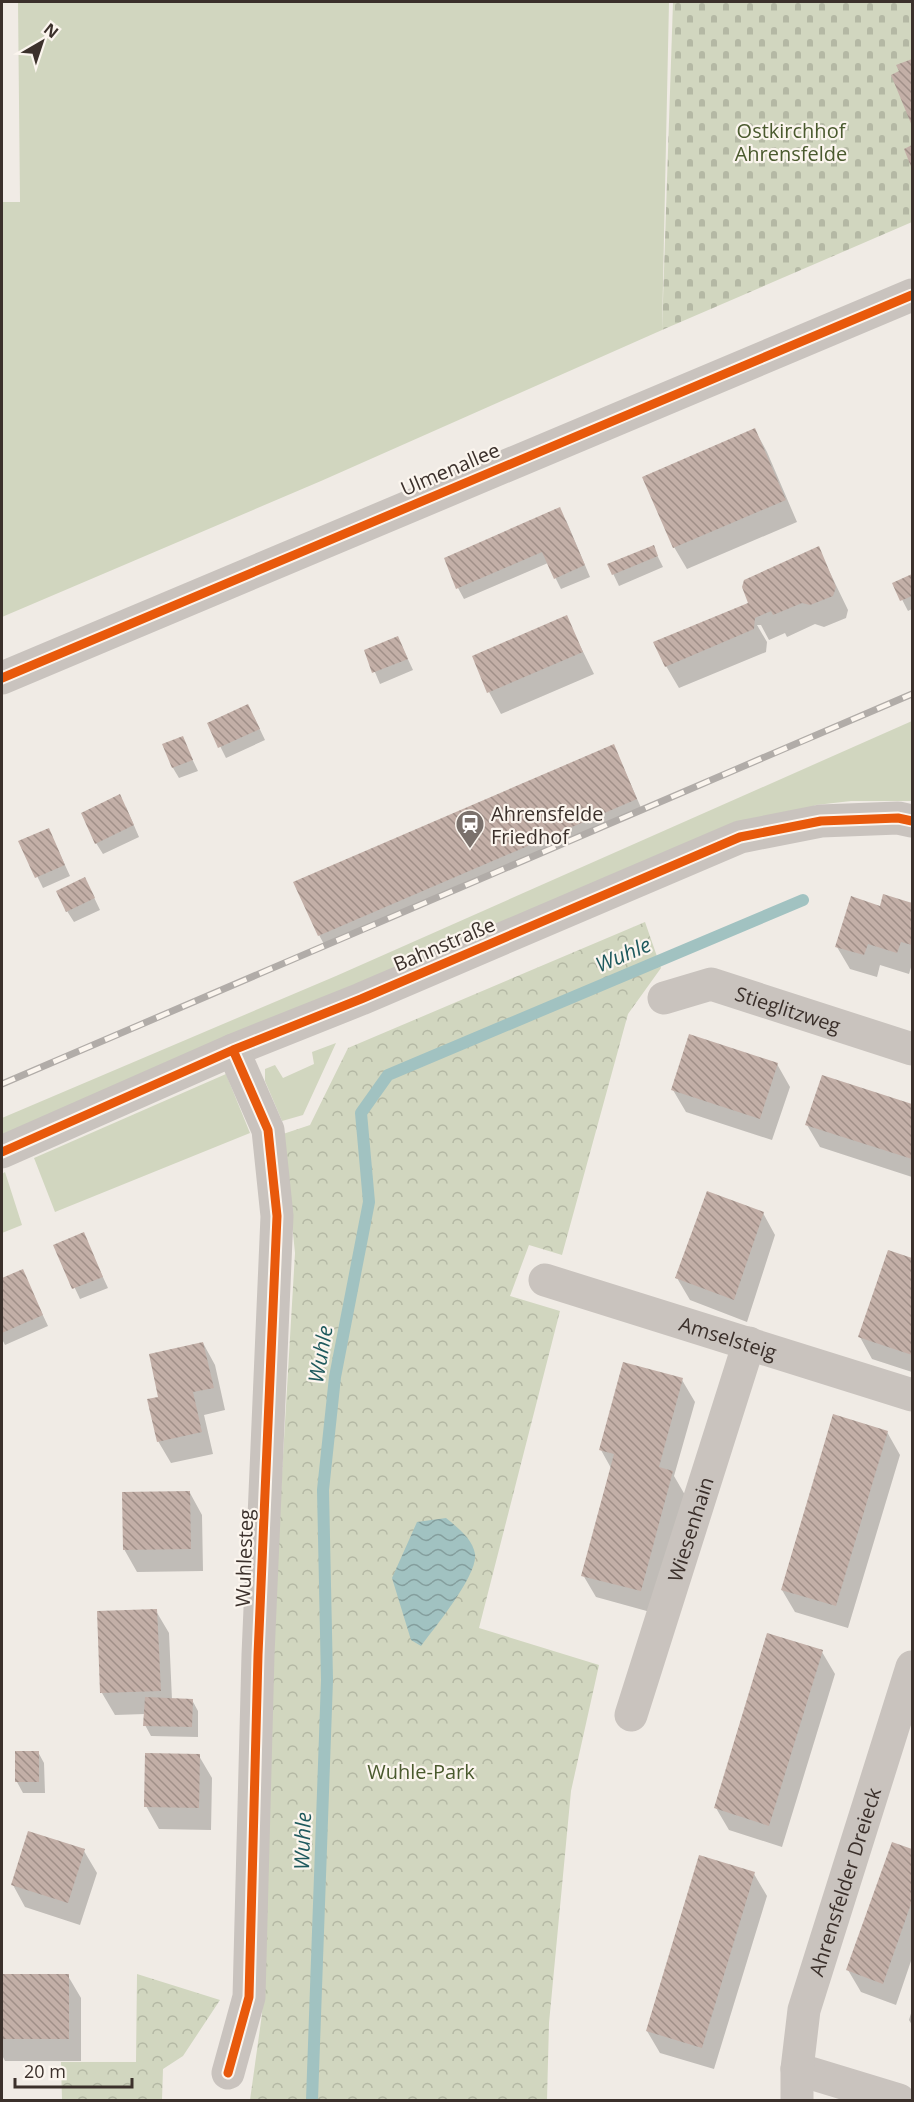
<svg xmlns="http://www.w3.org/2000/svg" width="914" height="2102" font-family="'Open Sans',sans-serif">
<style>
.grass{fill:#d1d6bf}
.forest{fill:url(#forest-crowns)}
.cemetery{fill:url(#cemetery-stones)}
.water{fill:url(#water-waves)}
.shadow{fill:#0003}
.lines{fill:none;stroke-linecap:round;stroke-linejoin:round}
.stream{stroke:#a1c2c1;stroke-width:12}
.building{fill:url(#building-back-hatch)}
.minor{stroke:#c9c3be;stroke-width:33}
.rail-casing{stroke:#b1aca8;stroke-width:7}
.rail{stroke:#fbf5ee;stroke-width:4.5;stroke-dasharray:14;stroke-linecap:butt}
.cycleway-casing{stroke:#fbf5ee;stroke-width:13}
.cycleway{stroke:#e8590c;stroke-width:9}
.labels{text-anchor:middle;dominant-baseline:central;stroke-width:4.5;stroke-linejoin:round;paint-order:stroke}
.park-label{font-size:20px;fill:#4a5a2e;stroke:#fbf5ee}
.street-label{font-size:20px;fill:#3b302b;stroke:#fbf5ee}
.poi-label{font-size:20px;fill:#3b302b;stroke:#fbf5ee;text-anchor:start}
.water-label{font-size:21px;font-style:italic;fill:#1f5a5e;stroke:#fbf5ee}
</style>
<defs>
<pattern id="forest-crowns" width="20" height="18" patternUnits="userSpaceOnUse" patternTransform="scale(1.5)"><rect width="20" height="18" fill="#d1d6bf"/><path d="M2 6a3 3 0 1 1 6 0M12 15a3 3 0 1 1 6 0" fill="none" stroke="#b4b8a4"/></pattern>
<pattern id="cemetery-stones" width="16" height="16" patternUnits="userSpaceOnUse" patternTransform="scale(1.5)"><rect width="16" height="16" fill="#d1d6bf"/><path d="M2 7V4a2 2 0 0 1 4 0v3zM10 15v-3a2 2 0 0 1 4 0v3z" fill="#b4b8a4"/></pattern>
<pattern id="water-waves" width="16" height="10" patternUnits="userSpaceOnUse" patternTransform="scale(1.5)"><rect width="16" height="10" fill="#a1c2c1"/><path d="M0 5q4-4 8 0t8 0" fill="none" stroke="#849e9d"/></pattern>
<pattern id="building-back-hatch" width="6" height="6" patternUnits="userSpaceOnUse" patternTransform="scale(1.5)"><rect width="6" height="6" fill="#c3afa7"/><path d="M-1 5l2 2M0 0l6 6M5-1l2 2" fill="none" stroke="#a08f88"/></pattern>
</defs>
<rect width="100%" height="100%" fill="#f0ebe5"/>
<!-- grass -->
<path class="grass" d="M18,2H669L662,330L321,481L2,617V202H20Z
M912,721V801H851L816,805L2,1136V1118L336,976Z
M336,1043L303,1115L282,1121L265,1081V1069L275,1065L283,1078L314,1064L312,1052Z
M226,1074L250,1133L55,1212L34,1158Z
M5,1172L22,1225L2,1233V1174Z"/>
<!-- forest -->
<path class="forest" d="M645,922L661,968L628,1014L562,1255L529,1245L510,1296L560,1311L479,1628L599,1665L571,1791L549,2023L547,2100H250L262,2014L275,1592L295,1253L283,1134L310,1125L348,1048Z
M137,1974L220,2000L183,2056L163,2069L162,2100H62L61,2062H136Z"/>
<!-- cemetery -->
<path class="cemetery" d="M673,2H912V222L662,330Z"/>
<!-- water -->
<path class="water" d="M446,1518C457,1527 473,1539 475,1554C478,1575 435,1627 421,1646L411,1640L392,1578L417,1522Z"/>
<!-- shadow -->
<path class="shadow" d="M912,60V122L893,76L901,72L898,66Z
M755,430L767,452L797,522L687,569L674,547Z
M566,520L590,577L561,589L548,563L464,599L458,588Z
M653,547L663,567L619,586L609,565Z
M818,548L848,610L846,618L824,627L815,624L787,637L785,633L769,640L761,625H757L767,642L766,652L679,688L666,666L750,604Z
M912,576V609L908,611L894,584Z
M566,617L594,674L501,714L489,692Z
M398,638L413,670L380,684L366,651Z
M254,717L265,740L226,758L209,724Z
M182,738L198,771L179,778L173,768Z
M614,746L642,810L325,946L319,935Z
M126,807L139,837L103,854L96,843Z
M54,841L70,876L43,888L20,842Z
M90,889L100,910L74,922L67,911Z
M884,896L912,904V964L909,974L880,965L877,977L850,969L837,947L881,907Z
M777,1064L790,1087L772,1140L686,1112L673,1090Z
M823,1077L912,1106V1177L820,1147L807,1125Z
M763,1213L775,1235L747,1322L690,1300L677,1278Z
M83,1234L108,1288L80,1299L55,1246Z
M889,1252L912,1260V1372L872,1359L860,1337Z
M22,1271L48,1326L5,1345L2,1339V1280Z
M203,1343L215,1365L225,1410L204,1415L213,1454L171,1463L158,1441L160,1398Z
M682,1380L695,1402L674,1476L685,1495L654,1613L596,1597L583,1575L611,1468L601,1450Z
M887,1432L900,1455L848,1628L795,1612L782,1590Z
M190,1493L202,1515L203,1571L137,1572L124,1549Z
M156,1611L169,1633L172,1700H192L198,1711V1737L151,1736L145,1725V1714L115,1715L102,1693Z
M822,1652L835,1674L782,1847L729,1830L716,1808Z
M38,1752L44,1763L45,1793H23L17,1782Z
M199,1756L212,1778L211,1830L159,1829L146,1806Z
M893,1844L912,1850V1958L896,2005L861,1992L848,1970Z
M84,1851L97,1873L80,1925L25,1907L13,1885Z
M754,1874L767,1896L714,2069L660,2053L647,2031Z
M2,1976H68L81,1998V2061H5L2,2055Z
M912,2010V2025L909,2020Z"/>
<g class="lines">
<!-- stream -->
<path class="stream" d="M312,2100L327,1680L323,1490L335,1377L369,1202L361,1113L388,1075L803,900"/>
</g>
<!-- building -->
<path class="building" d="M912,59V126L891,75L899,71L896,65Z
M912,145V169L904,149Z
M755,428L786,500L673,548L642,477Z
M560,507L585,565L554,579L542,552L456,589L444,558Z
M654,545L658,556L612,575L607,564Z
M819,546L836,587L833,596L810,605L802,603L773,615L771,611L755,618L754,629L665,667L653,642L748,603L742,587L744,580Z
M912,574V596L900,601L892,583Z
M567,615L583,652L487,693L472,656Z
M398,636L408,659L372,673L364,650Z
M248,704L260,729L218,748L207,723Z
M183,736L193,760L172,768L162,744Z
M614,744L637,799L318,936L293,882Z
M120,794L134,825L95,844L81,813Z
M49,828L65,865L35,878L18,841Z
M85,877L95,898L66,912L56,891Z
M883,894L912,903V945L901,942L897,953L868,944L864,955L835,947L851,896L880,906Z
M689,1034L778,1063L760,1119L671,1090Z
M822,1075L912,1104V1159L805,1125Z
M707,1191L764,1212L734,1300L675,1278Z
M84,1232L103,1277L72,1289L53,1245Z
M888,1250L912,1258V1355L858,1337Z
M23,1269L43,1315L2,1333V1278Z
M203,1342L214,1388L193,1392L202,1432L157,1442L147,1399L158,1397L149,1354Z
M623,1362L683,1378L659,1467L673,1471L641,1591L581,1576L614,1454L599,1450Z
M833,1414L888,1431L836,1606L781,1590Z
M190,1491L191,1549L123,1550L122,1492Z
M157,1609L161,1691L100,1693L97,1611Z
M767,1633L823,1650L769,1826L714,1808Z
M145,1697L193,1699L192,1727L143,1726Z
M15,1751H39V1782H15Z
M145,1753L200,1754L199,1808L144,1807Z
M28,1831L85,1849L68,1903L11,1885Z
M892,1842L912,1849V1901L883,1984L846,1970Z
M699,1855L755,1872L702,2048L646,2031Z
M2,1974H69V2039H2Z"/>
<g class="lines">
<!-- minor -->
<g class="minor">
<path d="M2,678L912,295"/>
<path id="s1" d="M664,998L711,984L912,1049"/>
<path d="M2,1152L233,1050L361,999L740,837L821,821L898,818L912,821"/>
<path id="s2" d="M545,1280L912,1395"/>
<path id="s3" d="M631,1715L749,1343"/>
<path d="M797,2069L899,2100"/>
<path d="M228,2073L249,1997L258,1655L277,1216L268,1130L233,1050"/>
<path id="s4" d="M797,2100V2069L804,2010L912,1667"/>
</g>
<!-- rail casing -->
<g class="rail-casing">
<path id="rail" d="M2,1084L912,694"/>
</g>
<!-- rail -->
<use href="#rail" class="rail"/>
<!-- cycleway casing -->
<g class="cycleway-casing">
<path id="cycleway" d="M2,678L912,295
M2,1152L233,1050L361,999L740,837L821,821L898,818L912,821
M228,2073L249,1997L258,1655L277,1216L268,1130L233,1050"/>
</g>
<!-- cycleway -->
<use href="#cycleway" class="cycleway"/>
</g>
<!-- icons -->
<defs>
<g id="station-pin" transform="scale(1.5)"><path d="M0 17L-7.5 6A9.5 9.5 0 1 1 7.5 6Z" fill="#7a716c" stroke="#fbf5ee"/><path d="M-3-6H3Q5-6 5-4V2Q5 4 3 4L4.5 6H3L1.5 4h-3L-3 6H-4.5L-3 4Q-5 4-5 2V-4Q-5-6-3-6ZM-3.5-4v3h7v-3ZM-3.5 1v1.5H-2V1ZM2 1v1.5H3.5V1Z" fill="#fff"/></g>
</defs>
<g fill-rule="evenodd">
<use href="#station-pin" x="470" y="824"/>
</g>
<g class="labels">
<!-- park labels -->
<g class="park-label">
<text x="791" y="130">Ostkirchhof<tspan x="791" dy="23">Ahrensfelde</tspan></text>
<text x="421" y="1771">Wuhle-Park</text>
</g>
<!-- street labels -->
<g class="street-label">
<text transform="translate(450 469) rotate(-23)">Ulmenallee</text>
<text transform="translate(444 944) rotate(-23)">Bahnstraße</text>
<text stroke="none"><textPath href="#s1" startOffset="130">Stieglitzweg</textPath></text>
<text stroke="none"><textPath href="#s2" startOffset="192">Amselsteig</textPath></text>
<text stroke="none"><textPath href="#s3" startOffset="195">Wiesenhain</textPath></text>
<text transform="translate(244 1558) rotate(-88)">Wuhlesteg</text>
<text stroke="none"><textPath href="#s4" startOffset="225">Ahrensfelder Dreieck</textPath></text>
</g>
<!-- poi labels -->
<g class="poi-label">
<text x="491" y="813">Ahrensfelde<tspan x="491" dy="23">Friedhof</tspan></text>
</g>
<!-- water labels -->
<g class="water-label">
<text transform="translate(623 954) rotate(-23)">Wuhle</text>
<text transform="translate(320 1354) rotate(-80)">Wuhle</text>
<text transform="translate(302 1841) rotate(-88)">Wuhle</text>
</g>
</g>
<!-- border -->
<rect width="914" height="2102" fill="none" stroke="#3b302b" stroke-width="6"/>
<!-- north arrow -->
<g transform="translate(42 42) rotate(39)" stroke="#fbf5ee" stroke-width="4.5" paint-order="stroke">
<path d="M0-4.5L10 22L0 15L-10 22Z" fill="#3b302b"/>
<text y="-9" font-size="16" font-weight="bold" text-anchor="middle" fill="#3b302b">N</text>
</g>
<!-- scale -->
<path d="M15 2078v9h117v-9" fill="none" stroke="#3b302b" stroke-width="3"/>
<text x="24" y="2078" font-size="18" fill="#3b302b" stroke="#fbf5ee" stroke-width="4.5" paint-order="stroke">20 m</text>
</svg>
